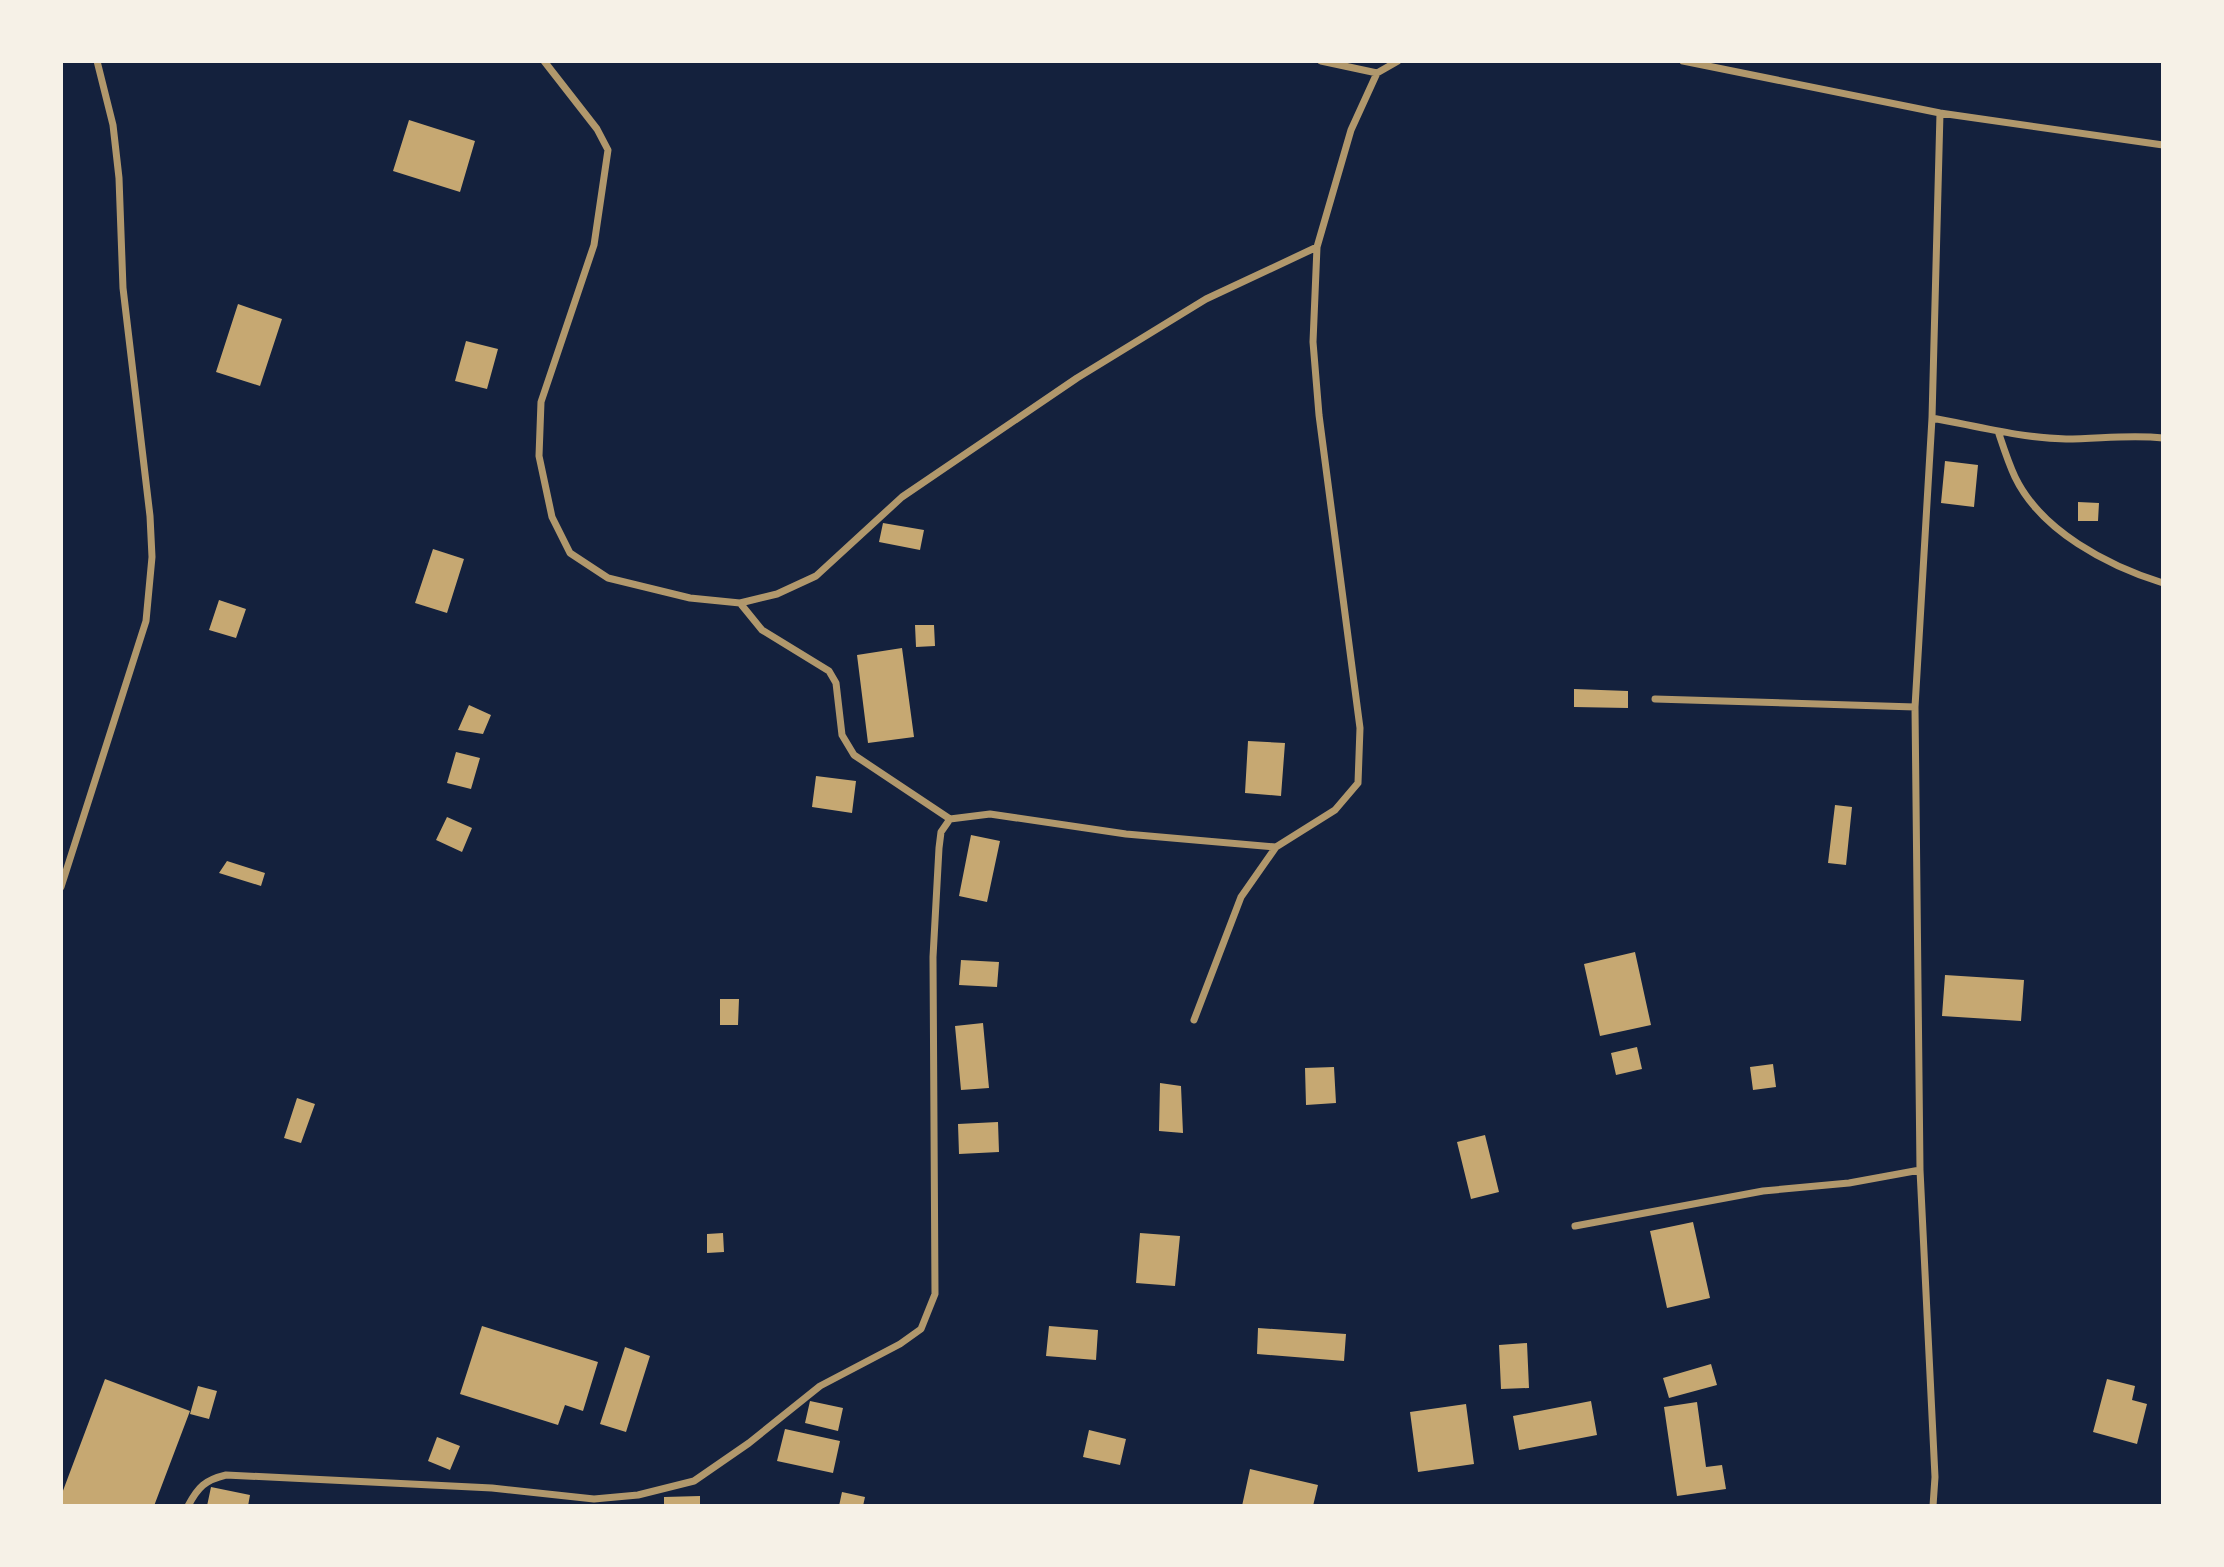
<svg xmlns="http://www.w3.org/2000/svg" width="2224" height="1567" font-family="Poppins,sans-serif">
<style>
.building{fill:#c6a872}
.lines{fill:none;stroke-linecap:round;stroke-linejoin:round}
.minor{stroke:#b1986c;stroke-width:7}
</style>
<rect width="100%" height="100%" fill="#14213d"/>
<!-- building -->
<path class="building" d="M409,120L475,141L460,192L393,171Z
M238,304L282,319L260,386L216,372Z
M466,341L498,349L487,389L455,381Z
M1945,461L1978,465L1974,507L1941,503Z
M2078,502L2099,503L2098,521H2078Z
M883,523L924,530L920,550L879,542Z
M433,549L464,559L447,613L415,603Z
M219,600L246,609L236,638L209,630Z
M915,625H934L935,646L916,647Z
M902,648L914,737L868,743L857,655Z
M1574,689L1628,691V708L1574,707Z
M469,705L491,715L483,734L458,730Z
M1248,741L1285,743L1281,796L1245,793Z
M456,752L480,758L471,789L447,783Z
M816,776L856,781L852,813L812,807Z
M1835,805L1852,807L1846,865L1828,863Z
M447,817L472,828L462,852L436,840Z
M971,835L1000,841L987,902L959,896Z
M227,861L265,873L261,886L219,873Z
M1635,952L1651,1025L1600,1036L1584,964Z
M961,960L999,962L997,987L959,985Z
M1945,975L2024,980L2021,1021L1942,1016Z
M720,999H739L738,1025H720Z
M983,1023L989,1088L961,1090L955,1026Z
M1637,1047L1642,1069L1616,1075L1611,1053Z
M1773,1064L1776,1087L1753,1090L1750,1067Z
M1334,1067L1336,1103L1306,1105L1305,1068Z
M1160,1083L1181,1086L1183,1133L1159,1131Z
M297,1098L315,1104L301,1143L284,1138Z
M998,1122L999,1152L959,1154L958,1124Z
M1485,1135L1499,1192L1471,1199L1457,1142Z
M1693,1222L1710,1298L1667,1308L1650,1231Z
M723,1233L724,1252L707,1253V1234Z
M1140,1233L1180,1236L1175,1286L1136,1283Z
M482,1326L598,1362L583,1411L565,1405L558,1425L460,1394Z
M1049,1326L1098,1330L1096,1360L1046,1356Z
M1258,1328L1346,1334L1344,1361L1257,1354Z
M1527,1343L1529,1388L1501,1389L1499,1345Z
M625,1347L650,1356L626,1432L600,1424Z
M1711,1364L1717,1385L1669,1398L1663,1378Z
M105,1379L190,1411L154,1506H61V1496Z
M2107,1379L2135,1386L2132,1400L2147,1404L2137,1444L2093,1432Z
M198,1386L217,1391L209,1419L190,1414Z
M810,1401L843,1408L838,1431L805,1423Z
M1591,1401L1597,1435L1519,1450L1513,1416Z
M1697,1402L1706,1467L1722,1465L1726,1489L1677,1496L1664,1407Z
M1466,1404L1474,1464L1418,1472L1410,1412Z
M785,1429L840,1441L833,1473L777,1461Z
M1089,1430L1126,1439L1120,1465L1083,1457Z
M437,1437L460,1446L450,1470L428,1461Z
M1250,1469L1318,1485L1313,1506H1242Z
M211,1487L250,1495L248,1506H207Z
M842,1492L865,1497L863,1506H839Z
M700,1496V1506H664V1497Z"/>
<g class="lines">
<!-- minor -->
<path class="minor" d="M544,61L597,129L608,150L594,245L541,402L539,456L552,517L570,553L608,578L690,598L740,603L762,630L829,671L836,683L842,735L854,755L950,819
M1321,61L1377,73L1398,61
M1683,61L1940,113L2163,145
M1932,418C1976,426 2021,438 2066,439C2099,439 2130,434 2163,438
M1998,431C2003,446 2008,462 2015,477C2041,531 2108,566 2163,583
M740,603L777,594L816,576L902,497L1077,378L1206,299L1317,247
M1655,699L1915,707
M61,887L146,621L152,557L150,516L123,288L119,178L113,125L97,61
M1194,1020L1241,897L1276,847
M1575,1226L1763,1191L1849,1183L1920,1170
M188,1506C198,1487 205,1480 226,1475L492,1488L594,1499L638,1495L694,1481L749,1443L820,1386L900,1344L921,1329L935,1294L933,957L939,848L941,832L950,819L990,814L1126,834L1276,847L1335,810L1358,783L1360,728L1319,415L1313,342L1317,247L1351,130L1377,73
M1933,1506L1935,1477L1920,1170L1915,707L1932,418L1940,113"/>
</g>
<!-- border -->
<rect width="2224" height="1567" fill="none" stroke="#f6f1e7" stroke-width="126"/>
</svg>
